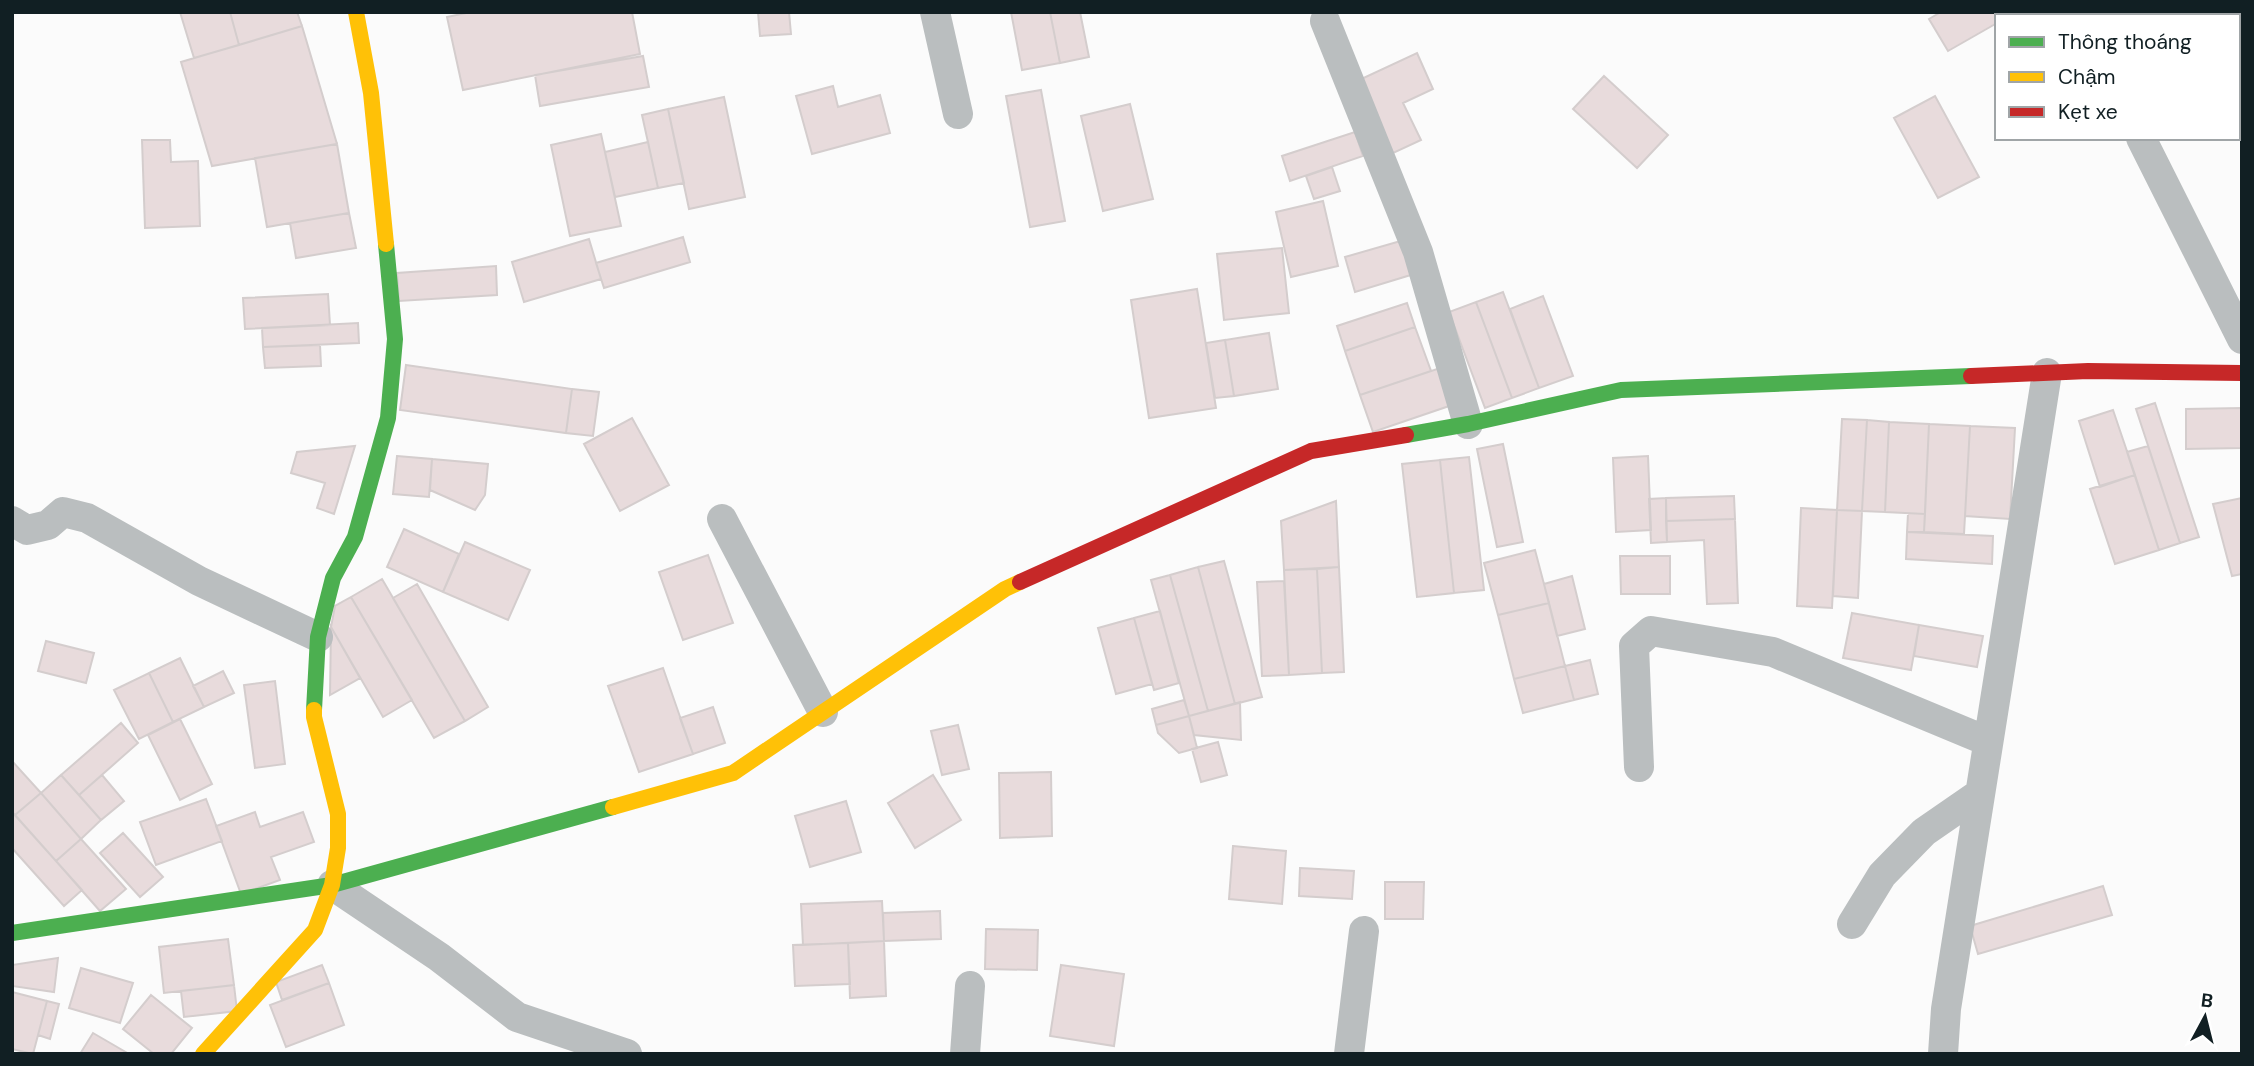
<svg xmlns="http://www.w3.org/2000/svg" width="2254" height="1066" font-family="'DM Sans',sans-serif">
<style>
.building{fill:#e8dbdc;stroke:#d4cdcd;stroke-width:2}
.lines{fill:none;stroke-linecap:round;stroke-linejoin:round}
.street{stroke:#babebf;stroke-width:30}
.fast{stroke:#4caf50;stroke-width:16}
.slow{stroke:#ffc107;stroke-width:16}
.jam{stroke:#c62828;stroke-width:16}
</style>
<rect width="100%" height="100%" fill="#fbfbfb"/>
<!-- building -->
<path class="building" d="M180,12H230L239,45L194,58Z
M230,12H297L302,26L239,45Z
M471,12H632L640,54L463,90L447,17Z
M758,12H789L791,34L760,36Z
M1011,12H1050L1060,63L1022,70Z
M1050,12H1080L1089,57L1060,63Z
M1941,12H2003L2005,16H1997V23L1948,51L1929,19Z
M2186,12H2214L2215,16H2173Z
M2214,12H2242V39L2238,40V16H2215Z
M302,26L337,144L212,166L181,62Z
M2242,39V122L2238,123V40Z
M1417,53L1433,89L1403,103L1421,140L1391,154L1357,81Z
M643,56L649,87L540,106L535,75Z
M1604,76L1668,135L1637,168L1573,109Z
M833,86L838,107L880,95L890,133L812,154L796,96Z
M1041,90L1065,221L1030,227L1006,96Z
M1935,96L1979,177L1938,198L1894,118Z
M724,97L745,197L689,209L668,109Z
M1130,104L1153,199L1103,211L1081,116Z
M668,109L684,183L658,188L642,115Z
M1355,132L1363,156L1290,181L1282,156Z
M601,134L621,226L570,236L551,145Z
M142,140H170L171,162L198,161L200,226L145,228Z
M648,142L658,188L615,197L605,152Z
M337,144L349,213L267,227L255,158Z
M1332,167L1340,191L1314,199L1306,176Z
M1323,201L1338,266L1291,277L1276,212Z
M349,213L356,248L296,258L290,223Z
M683,237L690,262L604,288L596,263Z
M589,239L601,279L524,302L512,262Z
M1404,240L1414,274L1355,292L1345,257Z
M1282,248L1289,313L1224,320L1217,254Z
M496,266L497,295L399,301L397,273Z
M1197,289L1216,408L1149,418L1131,300Z
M1503,292L1539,388L1512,398L1476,302Z
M328,294L330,325L245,329L243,298Z
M1543,296L1573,376L1539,388L1510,309Z
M1476,302L1512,398L1485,408L1449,312Z
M1407,303L1415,327L1345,351L1337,326Z
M358,323L359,343L263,347L262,328Z
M1415,327L1431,371L1360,395L1345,351Z
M1269,333L1278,389L1234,396L1225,340Z
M1225,340L1234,396L1215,398L1206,343Z
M320,345L321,366L265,368L263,347Z
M406,365L572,389L566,433L400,410Z
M1443,367L1455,404L1373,432L1360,395Z
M572,389L599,392L593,436L566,433Z
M2155,403L2199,537L2180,543L2136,409Z
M2242,408V448L2186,449V409Z
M2113,410L2135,475L2100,487L2079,421Z
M632,418L669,485L620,511L584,444Z
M1842,419L1867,420L1862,511L1837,510Z
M1867,420L1889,422L1885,512L1862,511Z
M1889,422L1929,424L1925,514L1885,512Z
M1929,424L1970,426L1964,534L1924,532Z
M1970,426L2015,428L2010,519L1965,516Z
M1503,444L1523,542L1497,547L1477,449Z
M355,446L334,514L317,508L325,483L291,473L297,452Z
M2148,446L2180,543L2159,550L2127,452Z
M397,456L432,459L429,497L393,494Z
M1648,456L1651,530L1616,532L1613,458Z
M1469,457L1484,590L1454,593L1440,460Z
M432,459L488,464L485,495L475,510L430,490Z
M1440,460L1454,593L1417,597L1402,464Z
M2135,475L2159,550L2115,564L2090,489Z
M1734,496L1735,519L1666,521V498Z
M1666,498L1667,542L1651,543L1649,499Z
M2242,498V574L2232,576L2213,504Z
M1336,501L1339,567L1284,570L1281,521Z
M1801,508L1837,510L1832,608L1797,606Z
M1837,510L1862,511L1858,598L1833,596Z
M1908,514H1925L1924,532H1907Z
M1735,519L1738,603L1707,604L1704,540L1667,542L1666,521Z
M404,529L459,554L443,592L387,567Z
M1907,532L1993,536L1992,564L1906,559Z
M465,542L530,570L508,620L443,592Z
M1535,550L1549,603L1498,615L1484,563Z
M708,555L733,623L683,640L659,572Z
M1620,556H1670V594H1621Z
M1224,561L1262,697L1235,704L1198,567Z
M1198,567L1235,704L1208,711L1170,575Z
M1339,567L1344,672L1322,673L1317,569Z
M1317,569L1322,673L1289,675L1284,570Z
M1170,575L1208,711L1189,716L1151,580Z
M1572,576L1585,629L1557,636L1544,584Z
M382,579L465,721L434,738L351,597Z
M1284,581L1289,675L1262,676L1257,582Z
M417,584L488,707L465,721L393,598Z
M351,597L412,700L383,717L331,627L335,606Z
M1549,603L1565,666L1514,679L1498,615Z
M1160,611L1179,683L1154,690L1134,618Z
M1852,613L1919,625L1911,670L1843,658Z
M1134,618L1152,684L1116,694L1098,628Z
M1919,625L1983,636L1977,667L1914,656Z
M331,627L360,678L330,695Z
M46,641L94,653L86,683L38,671Z
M180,658L204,707L173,722L149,673Z
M1590,660L1598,694L1574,700L1565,666Z
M1565,666L1574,700L1523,713L1514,679Z
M663,668L693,754L639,772L608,686Z
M223,671L234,693L204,707L193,686Z
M149,673L173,722L139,739L114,690Z
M275,681L285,764L255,768L244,685Z
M1184,700L1189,716L1156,725L1152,709Z
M1240,702L1241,740L1194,735L1189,716Z
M713,707L725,743L693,754L680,718Z
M1189,716L1197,748L1179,753L1158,733L1156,725Z
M180,719L212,784L180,800L148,735Z
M121,723L138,743L79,795L61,775Z
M958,725L969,769L942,775L931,731Z
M1218,742L1227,775L1201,782L1192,749Z
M12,761L41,793L15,815L12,812Z
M1051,772L1052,836L1000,838L999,773Z
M61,775L101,820L81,839L41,793Z
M102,775L124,801L101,820L79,795Z
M933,775L961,820L915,848L888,803Z
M41,793L81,839L56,861L15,815Z
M206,799L222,841L156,865L140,822Z
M846,801L861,852L810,867L795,816Z
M12,812L82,890L64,906L12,848Z
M255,812L260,827L303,812L314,842L271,857L280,880L241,894L216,826Z
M123,833L163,877L140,897L100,853Z
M81,839L126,889L100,911L56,861Z
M1233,846L1286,851L1282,904L1229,899Z
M1300,868L1354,871L1352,899L1299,896Z
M1385,882H1424L1423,919H1385Z
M2103,886L2112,915L1978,954L1970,926Z
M882,901L884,941L803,945L801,904Z
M940,911L941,939L884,941L883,913Z
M986,929L1038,930L1037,970L985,969Z
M228,939L234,985L164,993L159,947Z
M884,941L886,996L850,998L848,943Z
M848,943L850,984L795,986L793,945Z
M58,958L54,992L12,986V965Z
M322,965L329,983L282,1000L276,982Z
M1061,965L1124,974L1114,1046L1050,1036Z
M81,968L133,983L120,1023L69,1008Z
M329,983L344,1025L286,1047L270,1005Z
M234,985L237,1011L184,1017L181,991Z
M12,992L47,1001L33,1054L12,1049Z
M151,995L192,1028L171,1054H154L123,1029Z
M47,1001L59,1004L50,1039L38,1035Z
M93,1033L129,1054H80Z"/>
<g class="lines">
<!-- street -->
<path class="street" d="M935,12L958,114
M2074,12L2076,16
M1325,21L1418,252L1468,424
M2141,138L2242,339
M722,519L823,712
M12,521L27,530L48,525L63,512L87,518L199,581L318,637
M1639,767L1634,646L1651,631L1773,652L1987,741
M332,885L439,957L517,1017L627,1054
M1852,924L1882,875L1924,832L1979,794
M965,1054L970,986
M1349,1054L1364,931
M1943,1054L1946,1009L2047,373"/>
<!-- fast -->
<path class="fast" d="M1406,435L1468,424L1621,390L1971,376
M314,710L318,637L333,578L355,537L388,418L395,339L386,244
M12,933L332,885L613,807"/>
<!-- slow -->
<path class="slow" d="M356,12L371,93L386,244
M613,807L733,773L1005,589L1020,582
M203,1054L315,930L332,885L338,848V814L314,717V710"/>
<!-- jam -->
<path class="jam" d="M1971,376L2088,371L2242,373
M1020,582L1311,451L1406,435"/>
</g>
<!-- border -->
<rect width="2254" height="1066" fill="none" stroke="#111f23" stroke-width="28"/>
<!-- legend -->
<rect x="1995" y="14" width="245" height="126" fill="#ffffff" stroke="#a0a5a7" stroke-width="2"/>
<rect x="2009" y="37" width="35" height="10" fill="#4caf50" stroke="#a0a5a7" stroke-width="2"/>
<text x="2058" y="49" font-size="21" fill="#111f23">Thông thoáng</text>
<rect x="2009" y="72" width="35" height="10" fill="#ffc107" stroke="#a0a5a7" stroke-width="2"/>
<text x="2058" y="84" font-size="21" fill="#111f23">Chậm</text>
<rect x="2009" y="107" width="35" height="10" fill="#c62828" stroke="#a0a5a7" stroke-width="2"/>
<text x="2058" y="119" font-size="21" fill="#111f23">Kẹt xe</text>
<!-- north arrow -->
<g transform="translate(2205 1017) rotate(7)" stroke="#ffffff" stroke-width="5" paint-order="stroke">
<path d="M0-5L12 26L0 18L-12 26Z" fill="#111f23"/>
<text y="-10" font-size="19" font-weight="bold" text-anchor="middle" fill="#111f23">B</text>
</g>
</svg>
